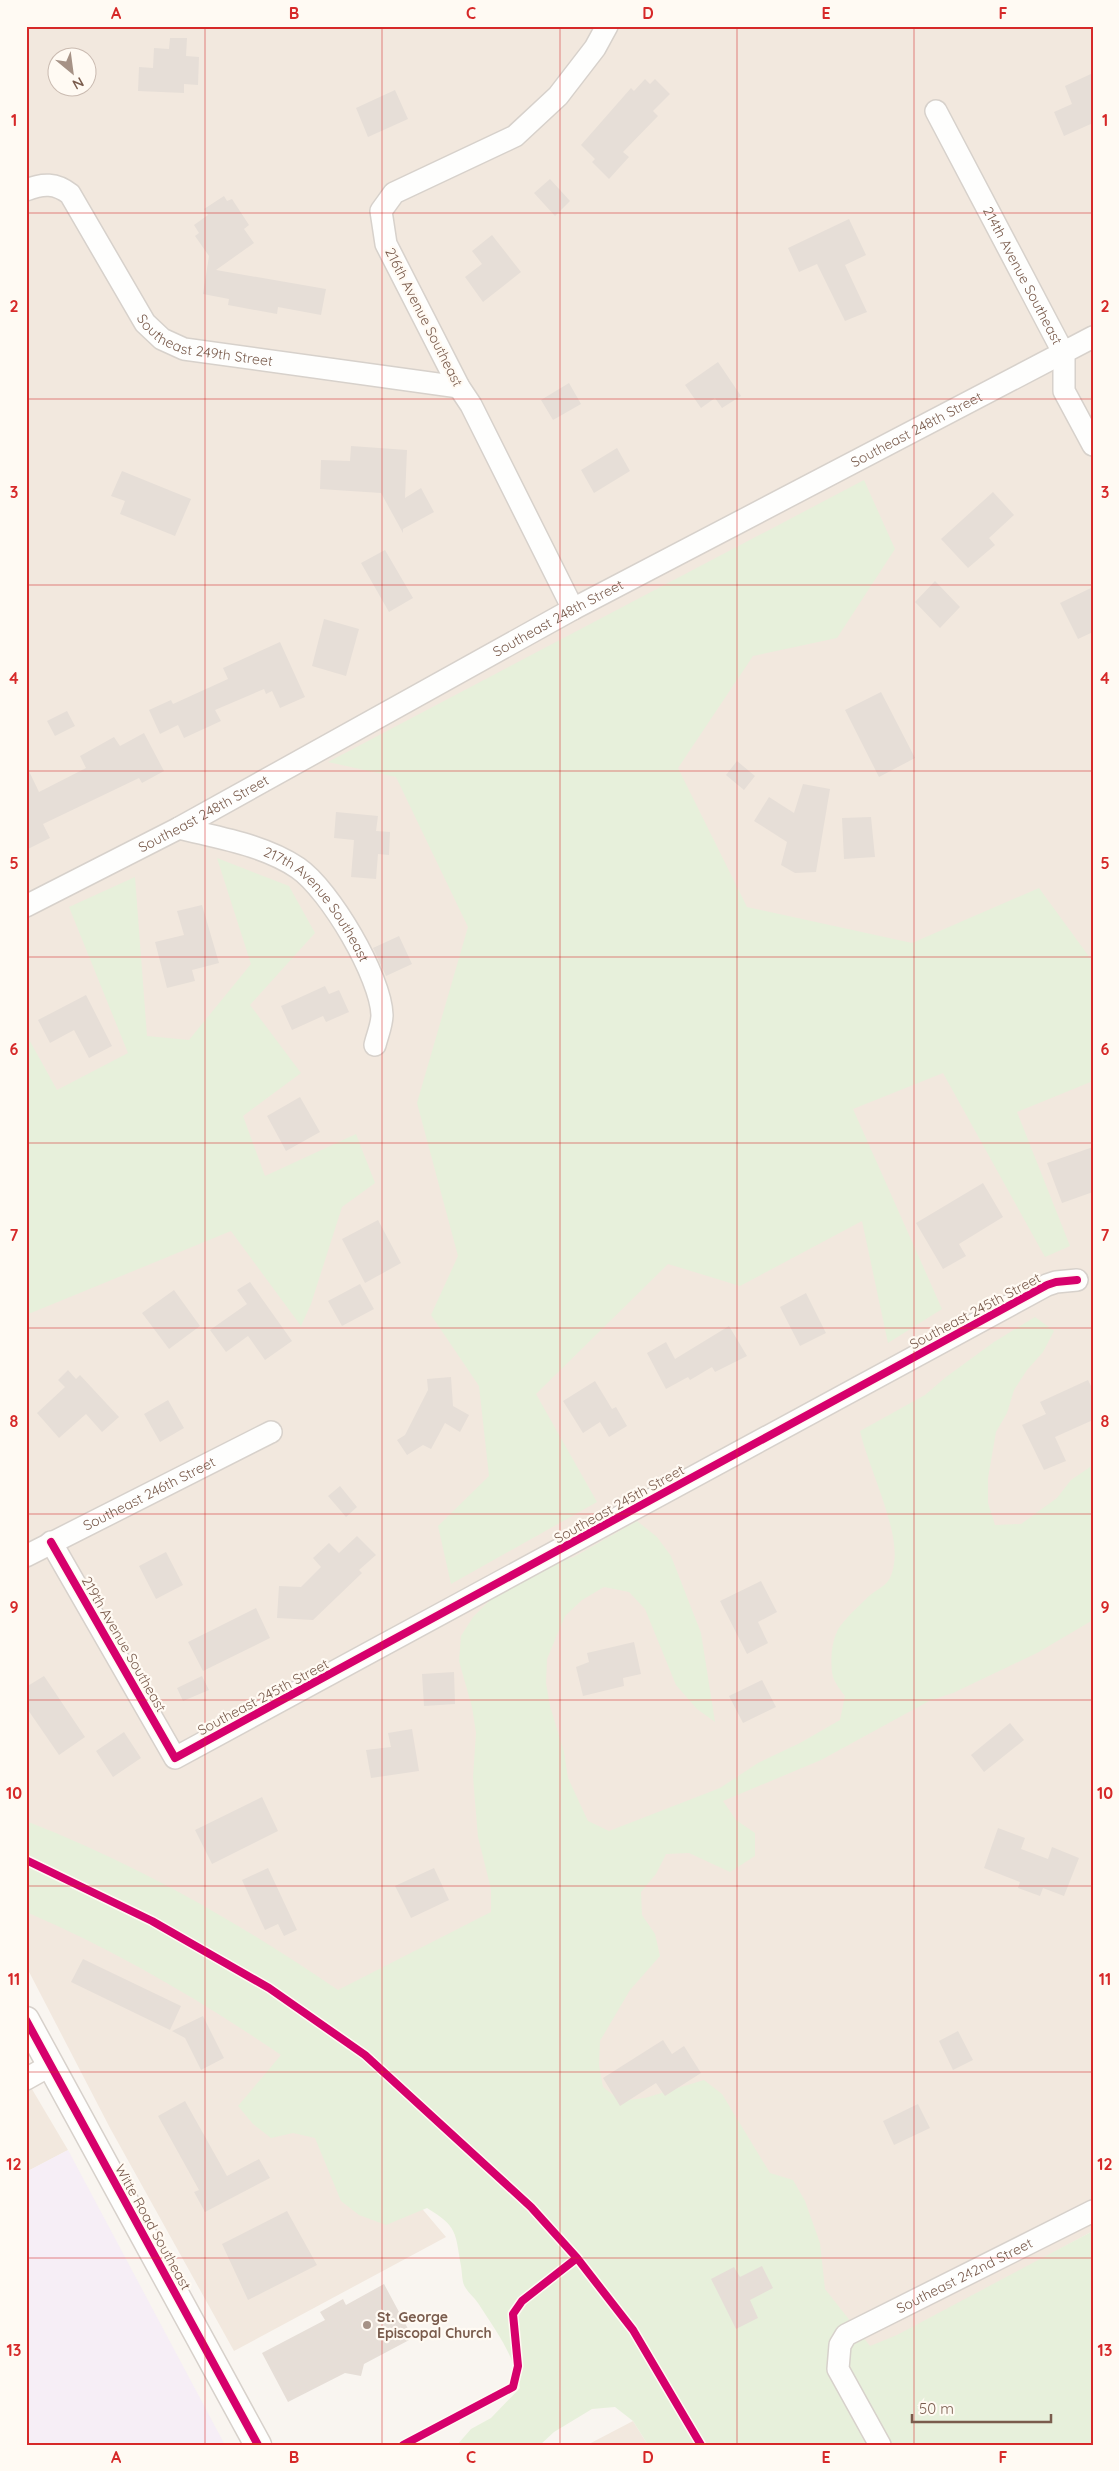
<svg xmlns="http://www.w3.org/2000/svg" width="1119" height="2471" font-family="Quicksand,sans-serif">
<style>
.residential{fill:#f2e8de;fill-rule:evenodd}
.education{fill:#f6eef6}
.green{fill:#e7f0db}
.building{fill:#e6ded7}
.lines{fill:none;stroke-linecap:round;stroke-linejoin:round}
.minor-casing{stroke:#d7d1cb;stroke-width:24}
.tertiary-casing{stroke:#d7d1cb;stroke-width:29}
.minor{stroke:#fefefd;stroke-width:21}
.tertiary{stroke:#fefefd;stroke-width:26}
.cycleway-casing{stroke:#fffaf3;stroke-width:11}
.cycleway{stroke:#d6006c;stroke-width:8}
.grid{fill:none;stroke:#d62828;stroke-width:1;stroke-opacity:0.55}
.poi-dot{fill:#a69286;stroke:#fffaf3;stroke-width:2}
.labels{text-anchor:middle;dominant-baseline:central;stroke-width:4.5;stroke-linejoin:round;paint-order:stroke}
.street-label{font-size:14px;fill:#7a5c4d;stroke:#fffaf3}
.poi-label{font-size:14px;font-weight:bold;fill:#7a5c4d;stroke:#fffaf3;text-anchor:start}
.neatline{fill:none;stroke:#d62828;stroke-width:2}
.grid-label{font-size:16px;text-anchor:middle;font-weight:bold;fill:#d62828}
</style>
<rect width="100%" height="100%" fill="#f9f5f0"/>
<!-- residential -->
<path class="residential" d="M26,26H1093V2231L726,2430L587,2223L26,1850ZM58,58H88V88H58Z
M26,1902L280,2041L446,2237L234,2351L110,2128L26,1966Z
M26,2079L68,2150L26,2172Z
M633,2421L648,2445H587Z"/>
<!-- education -->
<path class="education" d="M68,2150L225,2445H26V2172Z"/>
<!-- green -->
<path class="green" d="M864,480L895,549L837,638L753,656L678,768L747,907L912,943L1039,888L1093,962V1081L1017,1112L1070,1246L1045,1257L943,1073L853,1109L942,1309L888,1343L862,1221L740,1286L668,1264L536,1394L597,1502L451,1584L438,1526L489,1476L479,1386L431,1315L458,1256L417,1103L468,927L396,777L328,762Z
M217,858L289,886L315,933L250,1005L301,1073L243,1116L265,1176L356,1134L375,1183L342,1207L311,1304L301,1326L231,1231L26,1315V1034L57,1090L128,1053L69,907L135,877L147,1036L189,1040L251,964Z
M1035,1317L1054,1331L1043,1352L1027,1370L1014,1390L1007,1413L996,1432L988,1478V1503L995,1525L1021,1524L1057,1498L1071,1480L1093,1465V1620L1037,1653L953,1693L929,1701L821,1760L723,1801L736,1820L755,1833V1856L730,1872L689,1853L666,1854L656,1874L641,1892L642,1915L655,1934L660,1956L630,1990L600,2041L599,2065L603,2087L621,2101L645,2098L704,2080L722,2094L770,2173L793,2180L805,2201L820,2243L825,2289L870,2346L897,2335L1093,2231V2445H648L633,2421L615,2407L592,2409L554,2432L540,2445H457L471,2429L491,2418L520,2388C514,2354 496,2331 478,2303C474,2297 467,2292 464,2285C462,2280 462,2272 461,2266C455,2232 458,2227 427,2208L386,2225L359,2215L341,2201L315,2138L293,2133L271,2138L253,2124L238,2106L281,2055C200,2000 117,1951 26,1912V1821C137,1864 240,1923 338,1990L491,1912V1889L478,1837L473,1777L476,1733L472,1707L459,1661L461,1636L473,1617L490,1600L509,1587L549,1564L574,1557L637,1521L657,1537L671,1556L701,1633L715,1722L697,1709L676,1685L645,1609L629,1592L604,1587L582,1600L565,1616L547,1659L546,1683L550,1706L564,1752L568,1778L588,1821L609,1831L720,1788L758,1763L800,1743L840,1720L845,1696C841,1691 835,1683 833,1677C830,1664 831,1644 837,1632C840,1623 860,1605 867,1598C882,1584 890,1588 894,1564C900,1529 868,1467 860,1431L925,1395L946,1377L994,1342Z"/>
<!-- building -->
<path class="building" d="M170,38H187L186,56L199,57L198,85L184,84V93L138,91L139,67L153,68L154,48L169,49Z
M1093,73V123L1064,136L1054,112L1072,104L1065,86Z
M645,79L650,84L655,79L670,94L653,111L658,116L623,152L629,157L609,179L592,162L595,159L581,145L631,88L634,91Z
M395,90L408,119L368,137L356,108Z
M550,179L570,201L555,216L534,193Z
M224,196L227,201L232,199L249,225L244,229L254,243L216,270L326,289L321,315L278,307L277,314L228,305L229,299L203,294L209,256L195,236L199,233L194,225L208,215L204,209Z
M849,219L866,255L845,265L867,312L845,321L817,264L799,272L788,248Z
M492,235L521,272L483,302L465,277L482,264L472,251Z
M718,362L741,396L722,408L715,398L701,408L685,385Z
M569,383L581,404L553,420L541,400Z
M351,446L407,450L405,498L421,488L434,512L403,529V533L381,493L320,489L321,460L350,461Z
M617,448L630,471L594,493L581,470Z
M122,471L191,499L175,536L120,514L125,501L111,496Z
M993,492L1014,515L989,538L995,545L968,568L941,539Z
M385,550L413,598L389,612L361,563Z
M935,581L960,607L940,628L915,602Z
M1093,587V632L1078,639L1060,603Z
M324,619L359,629L346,676L312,666Z
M280,642L305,697L280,708L272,691L266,694L264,689L215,710L221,721L184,738L178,725L160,734L149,710L171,700L173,704L228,679L223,668Z
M881,692L915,758L879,777L845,710Z
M67,711L75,726L55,736L47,721Z
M144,733L164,771L142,783L139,778L43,824L50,838L26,850V765L39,792L86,768L80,756L114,737L120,746Z
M737,761L755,776L744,790L726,775Z
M803,784L830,789L816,872L795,873L781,865L787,842L754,821L769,797L794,813Z
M336,812L378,816L376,831L390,832L389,855L378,854L376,879L351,877L354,840L334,838Z
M871,817L875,857L844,859L842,818Z
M202,905L219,963L192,970L195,981L167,988L155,942L184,935L177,911Z
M399,936L412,964L386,976L373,948Z
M325,986L329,994L339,990L349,1012L326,1022L323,1016L292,1030L281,1006Z
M86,995L112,1046L89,1058L74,1030L50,1043L38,1020Z
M300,1097L320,1132L286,1151L267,1116Z
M1093,1147V1192L1062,1203L1047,1163Z
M983,1183L1003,1217L959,1244L966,1256L943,1269L916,1223Z
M378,1220L401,1263L365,1283L342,1239Z
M250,1282L292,1341L265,1360L248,1336L226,1352L210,1330L247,1304L237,1290Z
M360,1284L374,1309L342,1326L328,1301Z
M174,1290L200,1326L169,1349L142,1313Z
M806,1293L826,1333L800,1346L780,1307Z
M729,1326L747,1356L715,1372L712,1367L690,1380L688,1377L666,1389L647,1353L666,1342L675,1359Z
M68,1370L76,1379L80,1375L119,1417L102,1432L86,1414L59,1438L37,1413L65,1387L58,1380Z
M451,1377L453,1406L469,1415L460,1432L445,1423L431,1449L423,1445L407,1455L397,1440L405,1435L428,1390L427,1379Z
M1088,1380L1093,1390V1420L1055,1437L1066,1461L1044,1470L1022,1425L1046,1414L1040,1402Z
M595,1381L612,1409L616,1407L627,1426L609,1437L600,1422L583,1433L563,1401Z
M168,1400L184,1428L160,1442L144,1414Z
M340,1486L357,1507L346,1517L328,1496Z
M357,1536L376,1555L359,1570L362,1573L313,1620L277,1618L279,1586L301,1587L321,1567L313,1558L329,1543L339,1553Z
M166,1552L183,1585L156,1599L139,1566Z
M761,1581L777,1612L758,1622L768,1643L747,1654L720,1601Z
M256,1608L270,1638L203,1671L188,1642Z
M634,1642L641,1674L623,1678L624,1686L583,1696L576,1667L589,1662L587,1653Z
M454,1672L455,1704L424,1706L422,1674Z
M44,1676L85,1737L59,1755L26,1707V1687Z
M202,1676L209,1690L183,1701L177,1688Z
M762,1680L776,1707L743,1723L729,1696Z
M1010,1723L1024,1740L984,1772L971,1755Z
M412,1729L419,1771L371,1778L366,1750L391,1747L388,1733Z
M124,1732L141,1758L113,1777L96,1751Z
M262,1797L278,1831L212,1864L195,1830Z
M998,1828L1025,1838L1021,1849L1048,1859L1052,1847L1079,1858L1064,1896L1043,1888L1040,1896L1018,1888L1020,1882L984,1868Z
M268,1868L297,1930L284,1936L278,1924L265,1930L242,1880Z
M434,1868L449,1900L411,1918L395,1886Z
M83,1959L181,2006L170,2030L71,1982Z
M203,2016L224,2058L201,2070L185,2038L172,2031Z
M958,2031L973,2060L953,2070L939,2041Z
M663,2040L672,2054L684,2046L701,2073L665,2096L656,2083L620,2106L603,2078Z
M185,2101L227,2176L259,2159L270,2178L205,2212L194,2192L199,2190L158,2116Z
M918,2104L930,2128L894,2145L883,2121Z
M287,2211L317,2265L248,2300L222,2244Z
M762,2266L773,2288L750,2300L758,2318L736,2329L711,2279L734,2267L740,2277Z
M384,2284L413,2338L364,2364L361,2376L345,2373L288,2402L262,2353L325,2320L320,2312L343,2299L346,2305Z"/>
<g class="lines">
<!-- minor casing -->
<g class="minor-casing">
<g id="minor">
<path id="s1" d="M936,111L1064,354V391L1093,445"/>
<path id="s2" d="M26,190C43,183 56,183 70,194L145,323L162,339L184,349L459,387"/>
<path d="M573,609L471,405L459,387L386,244L381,211L394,193L515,136L558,96L595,48L607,26"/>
<path id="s3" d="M179,828C219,838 264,845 298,868C330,890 381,977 382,1015C382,1025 377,1036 375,1045"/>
<path id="s4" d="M26,906L179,828L573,609L1093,337"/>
<path d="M51,1542L175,1758L1047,1285L1056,1282L1077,1280"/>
<path id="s5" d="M26,1556L271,1432"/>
<path d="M26,2079L51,2065"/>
<path id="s6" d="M880,2445L838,2369L840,2345L846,2335L1093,2211"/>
</g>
</g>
<!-- tertiary casing -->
<g class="tertiary-casing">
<path id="tertiary" d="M26,2020L258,2445"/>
</g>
<!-- minor -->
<use href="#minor" class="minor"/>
<!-- tertiary -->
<use href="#tertiary" class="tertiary"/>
<!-- cycleway casing -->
<g class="cycleway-casing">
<path id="cycleway" d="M51,1542L175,1758L1047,1285L1056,1282L1077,1280
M26,1860L152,1921L269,1988L365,2055L531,2207L577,2258L633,2330L701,2445
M26,2020L258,2445
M403,2445L513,2387L518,2366L513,2314L522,2301L577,2258"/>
</g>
<!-- cycleway -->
<use href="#cycleway" class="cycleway"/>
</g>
<!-- grid -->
<path class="grid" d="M205,26V2445M382,26V2445M560,26V2445M737,26V2445M914,26V2445M26,213H1093M26,399H1093M26,585H1093M26,771H1093M26,957H1093M26,1143H1093M26,1328H1093M26,1514H1093M26,1700H1093M26,1886H1093M26,2072H1093M26,2258H1093"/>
<!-- markers -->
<circle class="poi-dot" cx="367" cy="2325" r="5"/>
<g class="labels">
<!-- street labels -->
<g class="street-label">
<text stroke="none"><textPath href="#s1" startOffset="186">214th Avenue Southeast</textPath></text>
<text transform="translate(424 317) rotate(63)">216th Avenue Southeast</text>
<text stroke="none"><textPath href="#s2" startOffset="260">Southeast 249th Street</textPath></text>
<text stroke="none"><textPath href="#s4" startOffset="1010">Southeast 248th Street</textPath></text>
<text stroke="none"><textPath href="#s4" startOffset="605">Southeast 248th Street</textPath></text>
<text stroke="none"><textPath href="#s4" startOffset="200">Southeast 248th Street</textPath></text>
<text stroke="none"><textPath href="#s3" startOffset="165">217th Avenue Southeast</textPath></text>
<text transform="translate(975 1311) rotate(-28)">Southeast 245th Street</text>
<text stroke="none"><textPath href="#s5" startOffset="138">Southeast 246th Street</textPath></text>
<text transform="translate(619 1504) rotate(-29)">Southeast 245th Street</text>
<text transform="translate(124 1644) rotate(60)">219th Avenue Southeast</text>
<text transform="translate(263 1697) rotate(-28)">Southeast 245th Street</text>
<text transform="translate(153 2227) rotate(61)">Witte Road Southeast</text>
<text stroke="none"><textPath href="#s6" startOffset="255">Southeast 242nd Street</textPath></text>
</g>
<!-- poi labels -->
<g class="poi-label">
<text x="377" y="2317">St. George<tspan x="377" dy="16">Episcopal Church</tspan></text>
</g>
</g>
<!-- border -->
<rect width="1119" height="2471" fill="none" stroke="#fffaf3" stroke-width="55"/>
<!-- north arrow -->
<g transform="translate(72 72) rotate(151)"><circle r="24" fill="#fffaf3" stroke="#cabbb1"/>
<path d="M0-4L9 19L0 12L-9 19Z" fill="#a69286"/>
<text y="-8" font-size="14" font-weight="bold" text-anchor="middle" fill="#7a5c4d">N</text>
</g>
<!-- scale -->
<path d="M912 2414v8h139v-8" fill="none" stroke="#7a5c4d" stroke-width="2.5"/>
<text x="919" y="2414" font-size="15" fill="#7a5c4d" stroke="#fffaf3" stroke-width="4" paint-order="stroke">50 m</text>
<rect x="28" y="28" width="1064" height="2416" class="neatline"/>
<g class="grid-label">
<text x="116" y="19">A</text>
<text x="294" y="19">B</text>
<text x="471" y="19">C</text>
<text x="648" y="19">D</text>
<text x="826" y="19">E</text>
<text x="1003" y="19">F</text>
<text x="14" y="126">1</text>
<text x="1105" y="126">1</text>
<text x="14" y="312">2</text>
<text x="1105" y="312">2</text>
<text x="14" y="498">3</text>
<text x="1105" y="498">3</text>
<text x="14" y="684">4</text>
<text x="1105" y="684">4</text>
<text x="14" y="869">5</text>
<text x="1105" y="869">5</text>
<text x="14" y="1055">6</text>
<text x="1105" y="1055">6</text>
<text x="14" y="1241">7</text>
<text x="1105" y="1241">7</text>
<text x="14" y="1427">8</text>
<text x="1105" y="1427">8</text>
<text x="14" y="1613">9</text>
<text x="1105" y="1613">9</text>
<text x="14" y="1799">10</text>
<text x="1105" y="1799">10</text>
<text x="14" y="1985">11</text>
<text x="1105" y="1985">11</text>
<text x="14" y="2170">12</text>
<text x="1105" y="2170">12</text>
<text x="14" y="2356">13</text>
<text x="1105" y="2356">13</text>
<text x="116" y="2463">A</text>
<text x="294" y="2463">B</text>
<text x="471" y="2463">C</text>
<text x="648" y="2463">D</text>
<text x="826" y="2463">E</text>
<text x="1003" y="2463">F</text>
</g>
</svg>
